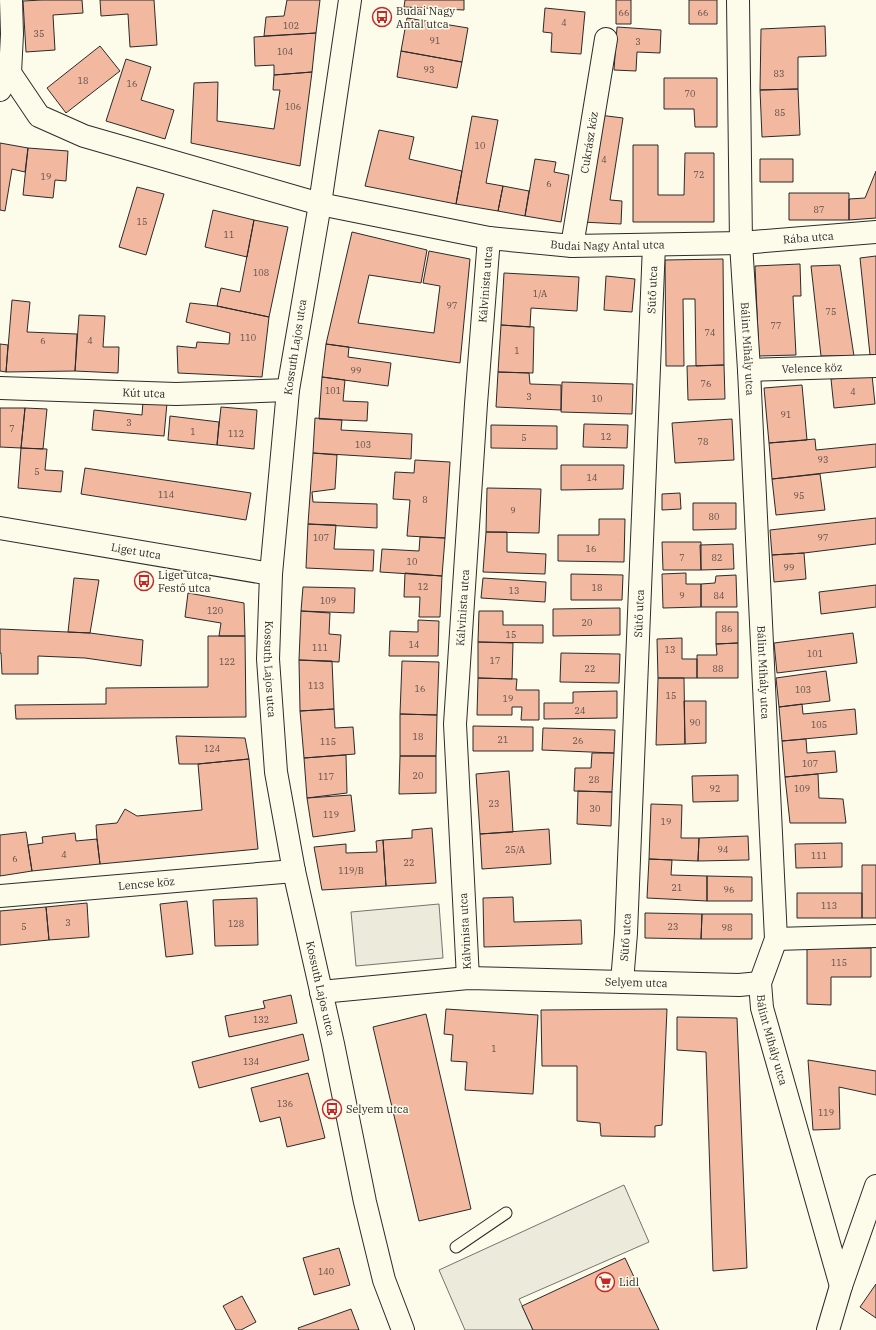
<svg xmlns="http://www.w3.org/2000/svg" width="876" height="1330" font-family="'IBM Plex Serif',serif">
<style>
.parking{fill:#eceadb;stroke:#74746e}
.building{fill:#f2b8a0;stroke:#2b2b2b}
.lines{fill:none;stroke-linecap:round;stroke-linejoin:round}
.service-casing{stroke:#2b2b2b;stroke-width:13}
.minor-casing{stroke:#2b2b2b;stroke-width:24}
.tertiary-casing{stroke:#2b2b2b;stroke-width:24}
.service{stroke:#fdfbea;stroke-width:11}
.minor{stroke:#fdfbea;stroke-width:22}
.tertiary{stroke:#fdfbea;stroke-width:22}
.labels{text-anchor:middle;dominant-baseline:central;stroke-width:3;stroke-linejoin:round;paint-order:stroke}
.number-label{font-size:9px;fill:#5d4e48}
.poi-label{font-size:11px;fill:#2b2b2b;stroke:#fdfbea;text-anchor:start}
.street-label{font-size:11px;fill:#2b2b2b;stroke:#fdfbea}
</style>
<rect width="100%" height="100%" fill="#fdfbea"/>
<!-- parking -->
<path class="parking" d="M439,904L443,958L356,966L351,912Z
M624,1185L649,1242L519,1299L533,1330H465L439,1270Z"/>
<!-- building -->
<path class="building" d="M42,0H82L83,13L53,15L55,50L26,52L23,1Z
M100,0H154L157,45L130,47L128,14L101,16Z
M287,0H320L316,33L264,36L266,17L284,16Z
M405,0H464V10L404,7Z
M616,0H631V24H616Z
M689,0H717V24H689Z
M545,8L585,12L581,54L551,52L552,33L543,32Z
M407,18L468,28L462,62L401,51Z
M825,26L826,56L798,57V89L760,90L761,29Z
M617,27L661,30L660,53L637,52L636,71L614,70Z
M316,33L312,72L274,75V65L255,66L254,37Z
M100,46L120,71L66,113L47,88Z
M401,51L462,62L457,88L397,77Z
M126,59L151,67L141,100L174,110L165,139L106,121Z
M312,72L300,166L191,143L194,83L218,82L217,121L274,129L280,90H273L274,75Z
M664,78H717V127H695L694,109H664Z
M798,89L800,135L762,137L760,90Z
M599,115L623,118L610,200L622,201L621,224L582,222Z
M472,116L498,120L486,183L503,186L498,211L456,204Z
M379,130L414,137L409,159L462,171L456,204L365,186Z
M0,143L28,148L25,172L12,169L5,211L0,210Z
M633,145H658V195H684L685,153H714V222H633Z
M28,148L68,151L66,181L55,180L53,198L23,195Z
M535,159L556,162L554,172L569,175L561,222L525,216Z
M760,159H793V182H760Z
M876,171V218L849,220V199L865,198Z
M503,186L529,191L525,216L498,211Z
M137,187L164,194L146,255L119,247Z
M789,193H849V220H789Z
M213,210L254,220L247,257L205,247Z
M254,220L288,227L269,317L217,306L221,288L240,292Z
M352,232L427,250L421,283L369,275L358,323L434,333L440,286L423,283L429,251L470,259L460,363L326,344Z
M876,256V355H870L860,258Z
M723,259L724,365L696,366L695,299H683L684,366H666L665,260Z
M800,264L801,296H793L796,355L759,356L755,266Z
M840,265L854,356H821L811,266Z
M504,273L579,277L577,311L531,308L530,327L501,325Z
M606,276L635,279L632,312L604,310Z
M12,300L30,302L27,332L77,334L75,371L6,372Z
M190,303L217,306L269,317L262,377L178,373L177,346L196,348L197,342L229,344L230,333L186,322Z
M79,315L105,316L103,347H119L118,373L75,371Z
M501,325L534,327L533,373L498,372Z
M0,344L8,345L6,372L0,371Z
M326,344L349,347L348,357L391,363L388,386L322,377Z
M724,365L725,399L688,400L687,366Z
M498,372L529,373L530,384L561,385V410L496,407Z
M872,375L875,404L834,408L831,379Z
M322,377L345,380L343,401L368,402L367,421L319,419Z
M562,382L633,384L632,414L561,412Z
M802,385L807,440L769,443L764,388Z
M143,401L167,403L164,436L92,430L94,410L142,415Z
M221,407L257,410L254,449L217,445Z
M0,408H25L21,448L0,447Z
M25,408L47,409L43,449L21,448Z
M170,416L219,422L217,445L168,440Z
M315,418L342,420L341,430L412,434L411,459L313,453Z
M732,419L734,460L675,463L672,423Z
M584,424L628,425L627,448L583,447Z
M491,425L557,426V449L491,448Z
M815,439L816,450L876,444V467L772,479L769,443Z
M21,448L47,449L45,470L63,471L61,492L18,488Z
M313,453L337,455L335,489L312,492L313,502L377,504V528L308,524Z
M415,460L450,462L445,538L407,536L410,500L393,499L395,472L414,473Z
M561,465H624L623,489L561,490Z
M85,468L251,493L246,520L81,494Z
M820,474L825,510L776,515L772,479Z
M487,488L541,489L539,533L486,532Z
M680,493L681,509L662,510V494Z
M693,503H736V529L693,530Z
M876,518V544L804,553L772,555L770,530Z
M599,519H625L624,562L558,561V535H599Z
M308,524L336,525L334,549L374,550L373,571L306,568Z
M486,532H507V552L546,554L545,574L483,572Z
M420,537L445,538L442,576L380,572L382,549L419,551Z
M662,542H701V570H663Z
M733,544L734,569L701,570L700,545Z
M804,553L806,579L774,582L772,555Z
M405,573L442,576L440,617H419L420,597H404Z
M686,573V584H701V607L663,608L662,574Z
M571,574L623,575L622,600H571Z
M736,575L737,607H701V584L715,583L716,576Z
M74,578L99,580L90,633L68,632Z
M483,578L546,582L545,602L481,598Z
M876,585V607L821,614L819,592Z
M303,587L355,588L354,613L301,611Z
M188,593L244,603L245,636H219L221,623L185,617Z
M620,608V635L553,636V609Z
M301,611L330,613L329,634L341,635L339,662L299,660Z
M479,611H503V625H543V643L478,642Z
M716,612H738V643L716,644Z
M418,620L439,621L438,656H389L390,631L418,632Z
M0,629L90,633L143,640L141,666L85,658L38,656V674H2L1,653H0Z
M853,633L857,663L777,673L774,643Z
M208,636H245L246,717L16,719L15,705L106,704V688L208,687Z
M682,638V659H697V678H658L657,639Z
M478,642L513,643L512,679L478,678Z
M738,643V678H697V655H717L716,644Z
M561,653L620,654L619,683L560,682Z
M299,660L332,661L334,709L300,711Z
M402,661L439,662L437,715L400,714Z
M826,671L830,701L779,707L776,678Z
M478,678L517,679L516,690H539V720H521L522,707H512V715H477Z
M658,678H684L685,744L656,745Z
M617,691V718L544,719V703H573V692Z
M684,701H706V743L685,744Z
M802,704L803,714L855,709L857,734L782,741L779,707Z
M334,709L335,728L353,727L355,754L304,758L300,711Z
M400,714L437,715L436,756H400Z
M473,726L533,727V751H473Z
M543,728L615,730L614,753L542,750Z
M176,736L245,738L249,759L198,764H179Z
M806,739L807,753L835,751L837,772L785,777L782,741Z
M592,753H614L612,792L574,791L575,768H591Z
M346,755L347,793L307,798L304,758Z
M400,756H436V793L399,794Z
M249,759L258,849L100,864L97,839L96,825L117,823L125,809L137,816L202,810L198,764Z
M509,771L513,832L480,834L476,774Z
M818,774L819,798L843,799L846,823H790L785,777Z
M738,775V801L693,802L692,776Z
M578,791L612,792L611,826L577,824Z
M351,795L355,831L313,837L307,798Z
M651,804L682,805L681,838H699L698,861L649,859Z
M432,828L436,883L386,886L383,840L412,838V830Z
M549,829L551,864L482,869L480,834Z
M26,832L32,871L0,876V835Z
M75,833L76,841L97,839L100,864L32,871L28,845L43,843L42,837Z
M748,836L749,860L698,861L699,838Z
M383,840L386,886L322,890L314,847L346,844V853L377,852L376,841Z
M842,843V867L796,868L795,844Z
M649,859L672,860L671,875L707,876V901L647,898Z
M862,865H876V918H862Z
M707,876L752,877V901H707Z
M797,893H862V918H797Z
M513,897L514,922L581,920L582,944L484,947L483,898Z
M257,898L258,945L215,946L213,900Z
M187,901L193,954L166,957L160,904Z
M87,903L89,937L49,940L46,907Z
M46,907L49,940L0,945V911Z
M645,913L702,914L701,939L645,938Z
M702,914H752V939H701Z
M807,948H871V977H831V1005L807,1004Z
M291,995L297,1023L229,1037L225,1016L265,1008L263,1001Z
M446,1009L538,1015L533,1094L465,1090L467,1062L451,1061L453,1035L444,1034Z
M667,1009L662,1125L655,1126V1137L601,1136L600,1123L577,1121V1066H542L541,1010Z
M426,1014L471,1209L419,1221L373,1027Z
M677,1017L737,1018L747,1268L713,1271L706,1052L677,1050Z
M303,1034L309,1060L199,1088L192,1062Z
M808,1060L876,1071V1095L839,1087L840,1129L813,1130Z
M308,1073L325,1138L287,1147L280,1117L260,1122L251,1088Z
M339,1248L350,1285L314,1295L303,1258Z
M625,1258L659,1330H533L522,1306Z
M876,1284V1318L860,1307Z
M242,1296L256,1322L241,1330H236L223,1306Z
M351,1309L359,1330H299L298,1328Z"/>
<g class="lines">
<!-- service casing -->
<g class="service-casing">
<path id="service" d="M456,1247L506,1213"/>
</g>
<!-- minor casing -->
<g class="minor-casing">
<g id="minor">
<path id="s1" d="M738,0L741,243L749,370L776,939L760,983L762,1008L841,1286"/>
<path id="s2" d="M10,73L39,116L84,136L320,204L489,238L572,246L741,243L876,232"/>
<path d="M0,90L10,73L12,34L11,0"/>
<path id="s3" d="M572,246L606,39"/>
<path id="s4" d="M749,370L876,366"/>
<path id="s5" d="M0,388L176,394L288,390"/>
<path id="s6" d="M0,528L271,574"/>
<path id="s7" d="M0,896L294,871"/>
<path d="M776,939L876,936"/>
<path id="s8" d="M468,978L455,724L476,404L489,238"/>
<path id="s9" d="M622,982L626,933L654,245"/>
<path id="s10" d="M321,992L468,978L739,985L760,983"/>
<path d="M828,1330L841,1286L876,1186"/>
</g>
</g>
<!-- tertiary casing -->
<g class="tertiary-casing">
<g id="tertiary">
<path id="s11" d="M350,0L320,204L288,390L271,574L268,659L276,772L294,871L333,1044L365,1202L384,1280L403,1330"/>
</g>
</g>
<!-- service -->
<use href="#service" class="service"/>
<!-- minor -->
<use href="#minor" class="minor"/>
<!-- tertiary -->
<use href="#tertiary" class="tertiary"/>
</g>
<!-- icons -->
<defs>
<g id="bus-ring" transform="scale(1)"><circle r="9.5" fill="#fdfbea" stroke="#c62828" stroke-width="1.5"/><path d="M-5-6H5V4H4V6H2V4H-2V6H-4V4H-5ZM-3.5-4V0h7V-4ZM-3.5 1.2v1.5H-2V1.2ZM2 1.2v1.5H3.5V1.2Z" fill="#c62828"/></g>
<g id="supermarket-ring" transform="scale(1)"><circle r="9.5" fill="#fdfbea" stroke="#c62828" stroke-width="1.5"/><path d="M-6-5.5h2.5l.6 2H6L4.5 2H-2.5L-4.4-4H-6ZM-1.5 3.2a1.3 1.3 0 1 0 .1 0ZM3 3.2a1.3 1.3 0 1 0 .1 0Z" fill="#c62828"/></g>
</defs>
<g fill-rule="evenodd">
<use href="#bus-ring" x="382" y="17"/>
<use href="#bus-ring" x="144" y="581"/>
<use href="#bus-ring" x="332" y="1109"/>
<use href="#supermarket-ring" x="605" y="1282"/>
</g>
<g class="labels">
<!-- number labels -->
<g class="number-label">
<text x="624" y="12">66</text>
<text x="703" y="12">66</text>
<text x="564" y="22">4</text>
<text x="291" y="25">102</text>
<text x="39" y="33">35</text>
<text x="435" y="40">91</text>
<text x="638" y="41">3</text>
<text x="285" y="51">104</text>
<text x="429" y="69">93</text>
<text x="779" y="73">83</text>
<text x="83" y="80">18</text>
<text x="132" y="83">16</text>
<text x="690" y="93">70</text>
<text x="293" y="106">106</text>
<text x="780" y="112">85</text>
<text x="480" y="145">10</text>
<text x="604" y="159">4</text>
<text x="699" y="174">72</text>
<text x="46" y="176">19</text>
<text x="549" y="183">6</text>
<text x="819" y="209">87</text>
<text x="142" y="221">15</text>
<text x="229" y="234">11</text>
<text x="261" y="272">108</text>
<text x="540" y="293">1/A</text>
<text x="452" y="305">97</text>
<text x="831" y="311">75</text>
<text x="776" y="325">77</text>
<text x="710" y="332">74</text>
<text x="248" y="337">110</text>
<text x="43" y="340">6</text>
<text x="90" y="340">4</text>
<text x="517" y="350">1</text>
<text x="356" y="370">99</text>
<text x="706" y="383">76</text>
<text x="333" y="390">101</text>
<text x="853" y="391">4</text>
<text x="529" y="396">3</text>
<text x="597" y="398">10</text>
<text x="786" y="414">91</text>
<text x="129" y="422">3</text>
<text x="12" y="428">7</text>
<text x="193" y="431">1</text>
<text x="236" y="433">112</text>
<text x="606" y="436">12</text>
<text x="524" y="437">5</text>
<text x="703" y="441">78</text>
<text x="363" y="444">103</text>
<text x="823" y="459">93</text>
<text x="37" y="471">5</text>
<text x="592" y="477">14</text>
<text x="166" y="494">114</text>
<text x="799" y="495">95</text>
<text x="425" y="499">8</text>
<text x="513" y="510">9</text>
<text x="714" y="516">80</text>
<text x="321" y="537">107</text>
<text x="823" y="537">97</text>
<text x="591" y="548">16</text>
<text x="682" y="557">7</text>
<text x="717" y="557">82</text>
<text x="412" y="561">10</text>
<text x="789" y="567">99</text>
<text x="423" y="586">12</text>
<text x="597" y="587">18</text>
<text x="514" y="590">13</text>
<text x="682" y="595">9</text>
<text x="719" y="595">84</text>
<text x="328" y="600">109</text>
<text x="215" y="610">120</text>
<text x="587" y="622">20</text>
<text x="727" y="628">86</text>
<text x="511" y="634">15</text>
<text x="414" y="644">14</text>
<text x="320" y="647">111</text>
<text x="670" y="649">13</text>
<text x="815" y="653">101</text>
<text x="495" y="660">17</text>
<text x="227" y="661">122</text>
<text x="590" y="668">22</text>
<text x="718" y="668">88</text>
<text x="316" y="685">113</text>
<text x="420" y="688">16</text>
<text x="803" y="689">103</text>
<text x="671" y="695">15</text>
<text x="508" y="698">19</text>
<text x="580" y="710">24</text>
<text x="695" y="722">90</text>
<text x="819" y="724">105</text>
<text x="418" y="736">18</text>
<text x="503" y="739">21</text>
<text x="578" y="740">26</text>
<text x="328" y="741">115</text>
<text x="212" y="748">124</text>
<text x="810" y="763">107</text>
<text x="418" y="775">20</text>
<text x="326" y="776">117</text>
<text x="594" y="779">28</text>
<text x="715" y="788">92</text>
<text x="802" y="788">109</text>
<text x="494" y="803">23</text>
<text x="595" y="808">30</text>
<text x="331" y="814">119</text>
<text x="666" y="821">19</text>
<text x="515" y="849">25/A</text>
<text x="723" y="849">94</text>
<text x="64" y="854">4</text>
<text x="819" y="855">111</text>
<text x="15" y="858">6</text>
<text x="409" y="862">22</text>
<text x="351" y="870">119/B</text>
<text x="677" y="887">21</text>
<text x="729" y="889">96</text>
<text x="829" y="905">113</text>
<text x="68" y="922">3</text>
<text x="236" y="923">128</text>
<text x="24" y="926">5</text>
<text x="673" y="926">23</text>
<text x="727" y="927">98</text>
<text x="839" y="962">115</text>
<text x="261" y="1019">132</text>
<text x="494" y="1048">1</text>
<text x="251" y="1061">134</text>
<text x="285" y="1103">136</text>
<text x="826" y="1112">119</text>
<text x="326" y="1271">140</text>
</g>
<!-- poi labels -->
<g class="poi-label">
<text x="396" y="11">Budai Nagy<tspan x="396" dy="13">Antal utca</tspan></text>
<text x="158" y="575">Liget utca,<tspan x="158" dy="13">Festő utca</tspan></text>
<text x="346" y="1109">Selyem utca</text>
<text x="619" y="1282">Lidl</text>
</g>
<!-- street labels -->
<g class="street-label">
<text stroke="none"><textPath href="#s3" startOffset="105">Cukrász köz</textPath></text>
<text stroke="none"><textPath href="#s2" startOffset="839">Rába utca</textPath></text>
<text stroke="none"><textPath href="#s2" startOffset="638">Budai Nagy Antal utca</textPath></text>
<text stroke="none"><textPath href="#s8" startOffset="695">Kálvinista utca</textPath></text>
<text stroke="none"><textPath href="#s9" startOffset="693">Sütő utca</textPath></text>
<text transform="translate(295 347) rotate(-81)">Kossuth Lajos utca</text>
<text stroke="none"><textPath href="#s1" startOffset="349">Bálint Mihály utca</textPath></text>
<text stroke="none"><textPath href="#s4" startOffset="63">Velence köz</textPath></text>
<text stroke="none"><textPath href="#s5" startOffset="144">Kút utca</textPath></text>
<text stroke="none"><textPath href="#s6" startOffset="138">Liget utca</textPath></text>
<text stroke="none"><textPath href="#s8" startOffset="371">Kálvinista utca</textPath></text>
<text stroke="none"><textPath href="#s9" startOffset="369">Sütő utca</textPath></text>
<text stroke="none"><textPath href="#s11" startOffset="675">Kossuth Lajos utca</textPath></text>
<text stroke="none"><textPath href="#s1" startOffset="673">Bálint Mihály utca</textPath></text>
<text stroke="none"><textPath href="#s7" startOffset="147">Lencse köz</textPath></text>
<text transform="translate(465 931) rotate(-93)">Kálvinista utca</text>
<text stroke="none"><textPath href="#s9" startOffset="45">Sütő utca</textPath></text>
<text stroke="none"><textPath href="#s10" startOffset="316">Selyem utca</textPath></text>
<text stroke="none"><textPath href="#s11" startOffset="999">Kossuth Lajos utca</textPath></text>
<text stroke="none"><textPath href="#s1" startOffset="1045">Bálint Mihály utca</textPath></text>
</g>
</g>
</svg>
